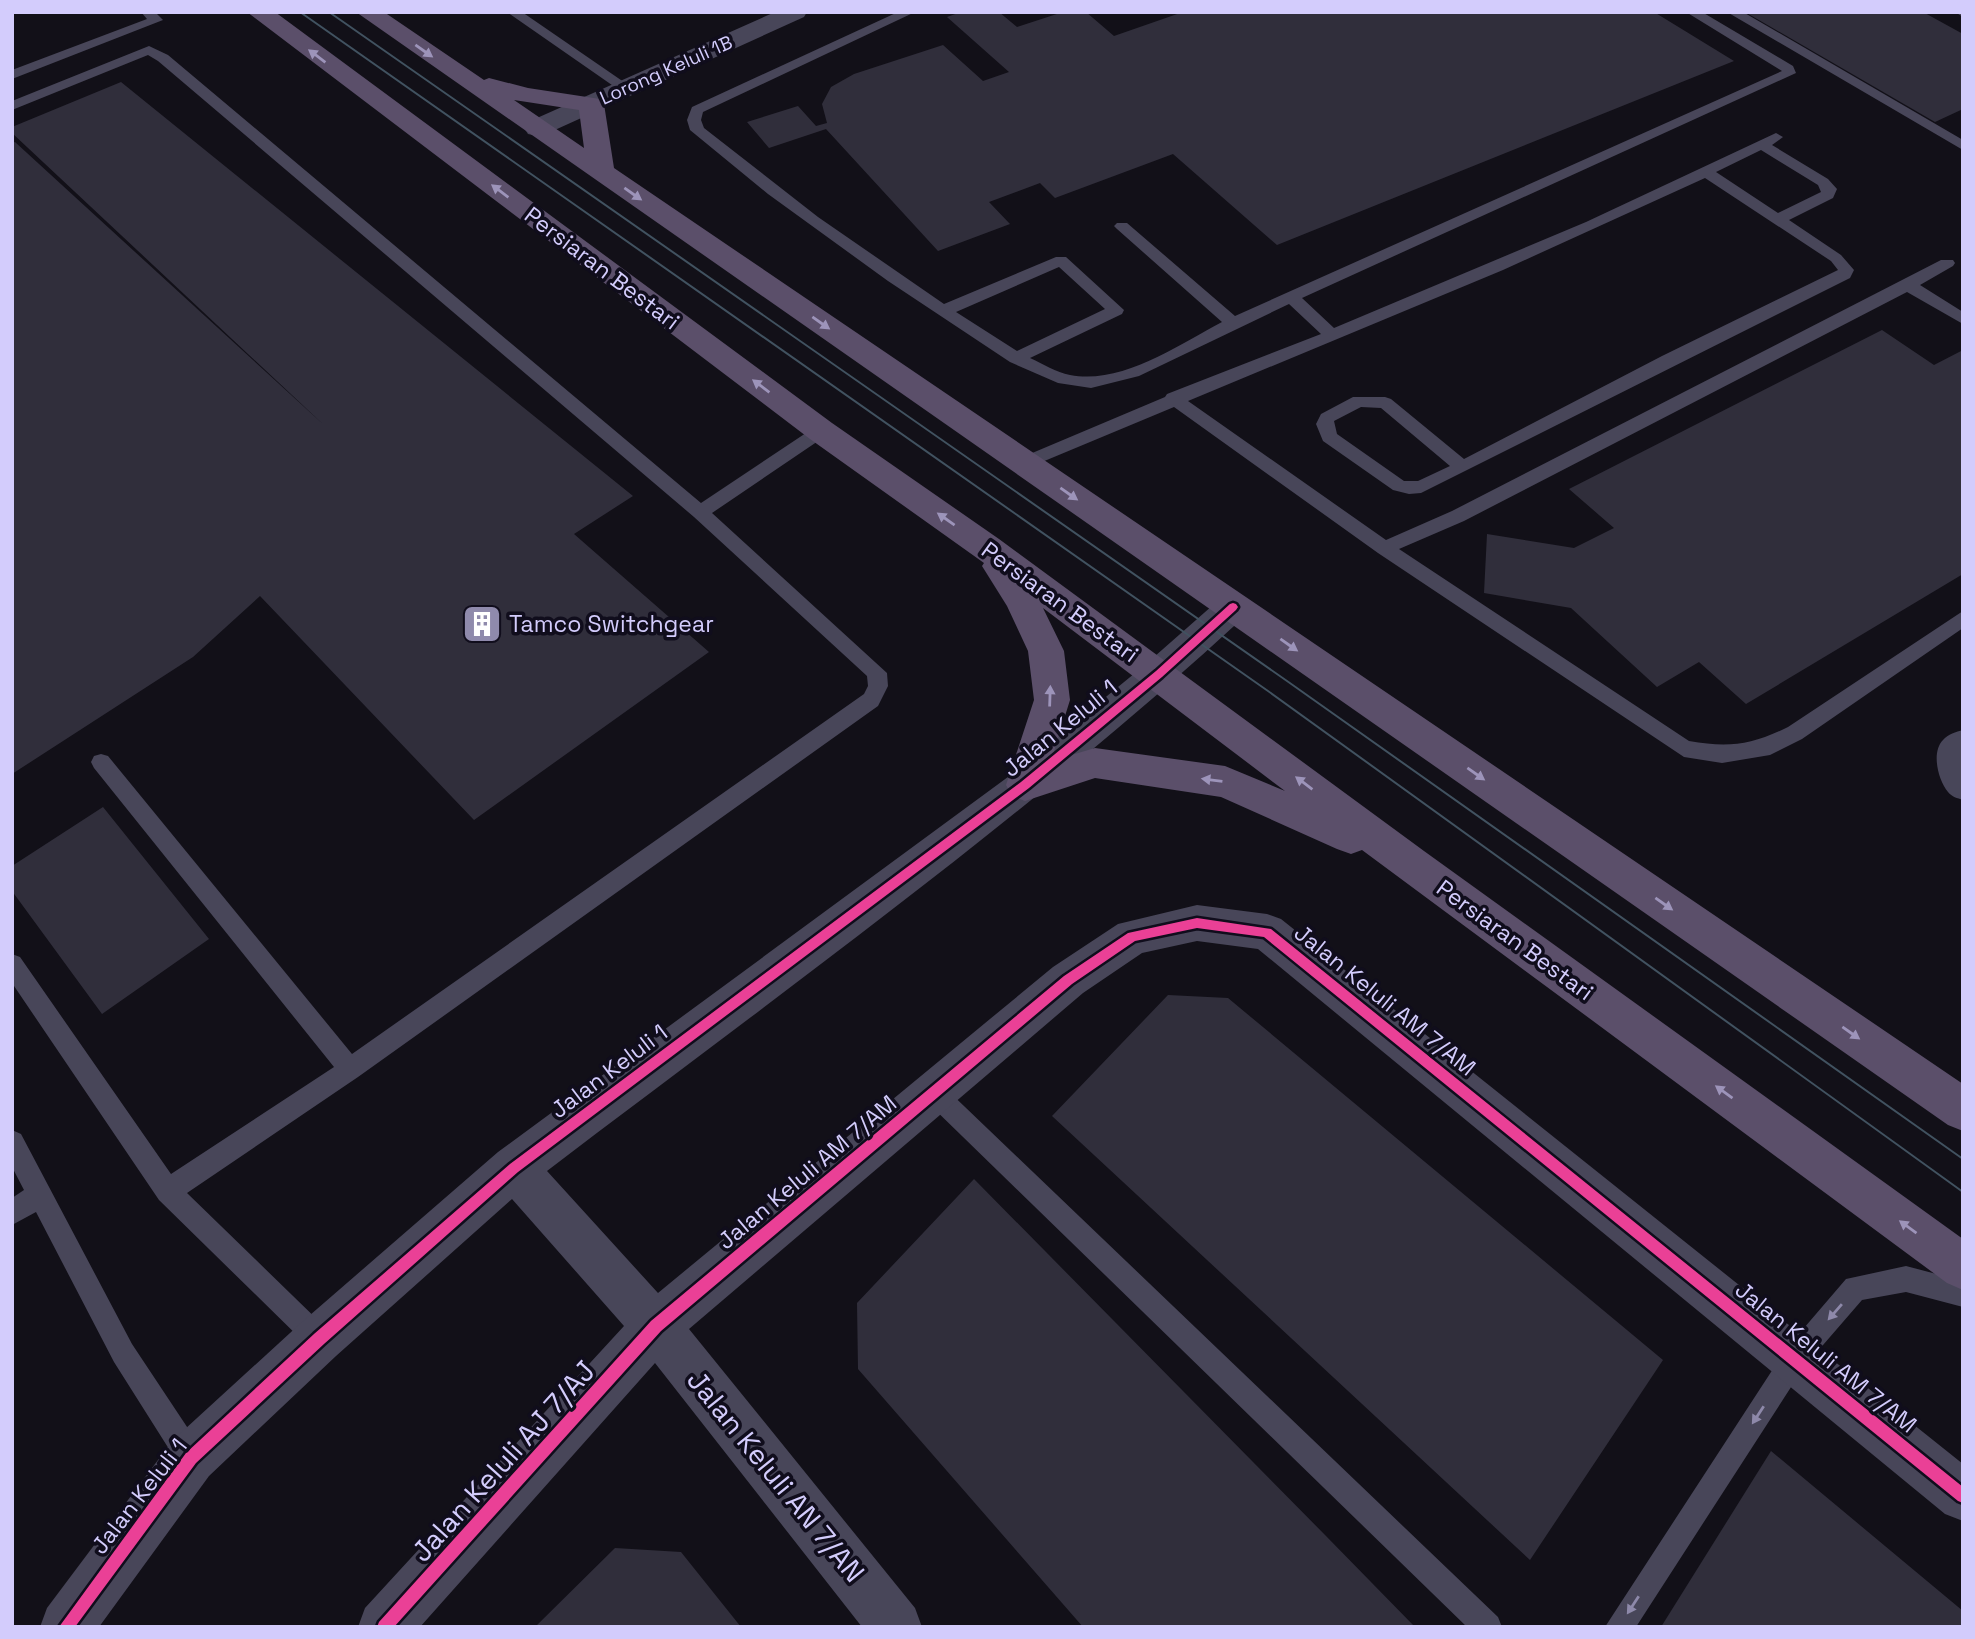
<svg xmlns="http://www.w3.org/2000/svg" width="1975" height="1639" font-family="'Space Grotesk',sans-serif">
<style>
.building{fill:#302e3b}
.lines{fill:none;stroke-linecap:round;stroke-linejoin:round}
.lane{fill:#484659;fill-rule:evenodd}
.street{fill:#484659;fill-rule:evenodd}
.primary{fill:#5b4f6a;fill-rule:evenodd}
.tram{stroke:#415260;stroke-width:2}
.cycleway-casing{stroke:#100d1c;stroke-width:5}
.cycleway{fill:#ea4096;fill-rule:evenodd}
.oneway{fill:#9d94ba}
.oneway2{fill:#8e89aa}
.labels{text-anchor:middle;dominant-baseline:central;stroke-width:7;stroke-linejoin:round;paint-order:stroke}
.far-street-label{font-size:19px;fill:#d3ccfc;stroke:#100d1c}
.street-label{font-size:23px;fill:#d3ccfc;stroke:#100d1c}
.poi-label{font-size:23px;fill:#d3ccfc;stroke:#100d1c;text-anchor:start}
.near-street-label{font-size:28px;fill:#d3ccfc;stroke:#100d1c}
</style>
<rect width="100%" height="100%" fill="#121018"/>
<!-- building -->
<path class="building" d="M961,12H999L1017,27L1063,12H1086L1114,36L1183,12H1654L1734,61L1277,245L1173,154L1055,198L1040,183L989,202L1010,224L938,251L826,129L769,148L747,122L798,106L816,126L827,123L822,104L831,87L854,74L943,45L983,81L1009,72L947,17Z
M1745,12H1923L1963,34V109L1935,122Z
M121,82L633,496L574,534L709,652L474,820L260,596L193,657L12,774V143L15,142L325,426L12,133V127Z
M1882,330L1934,365L1963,350V574L1746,704L1699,662L1657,687L1571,608L1484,593L1487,534L1574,548L1614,528L1569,489Z
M103,807L209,939L102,1014L12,891V866Z
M1168,995L1228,998L1663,1360L1530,1560L1052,1116Z
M974,1179L1326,1536L1415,1627H1083L858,1369L857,1303Z
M1771,1451L1963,1611V1627H1661Z
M615,1548L681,1552L741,1627H535Z"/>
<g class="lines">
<!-- lane -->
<path class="lane" d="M141,12H155L163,20L12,79V70L147,19Z
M507,12H522L634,89L627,93L622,92Z
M898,12H915L703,112L701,120L704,128L818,217L944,304L1056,257H1066L1124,310L1122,314L1030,358C1043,364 1056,372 1070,375C1122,385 1178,345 1222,322L1117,229L1114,226L1117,223H1127L1235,316L1782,71L1686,12H1702L1793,66L1796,73L1302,298L1334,328L1586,222L1776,133L1783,137L1772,145L1828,179L1837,189L1833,198L1789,220L1841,255L1854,270L1850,278L1421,493L1409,494L1393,490L1323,441L1316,424L1321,414L1353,397H1385L1391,399L1464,459L1662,356L1838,270L1831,261L1705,178L1503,270L1188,401L1386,540L1452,511L1941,260H1953L1955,263L1953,266L1920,285L1963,312V324L1907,292L1464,521L1399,549L1689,741C1729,748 1751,745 1788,727L1963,611V628L1802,739L1770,755L1722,763L1684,757L1378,553L1174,407L1030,467H1018L1015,463L1018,459L1165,397L1167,394L1321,334L1289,304L1139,376L1091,388L1058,383L1010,362L888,281L768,194L690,130L687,120L692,107ZM1761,150L1818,185L1821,192L1778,213L1716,172ZM1059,267L1105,309L1017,351L956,312ZM1361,407L1381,408L1450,466L1418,481H1404L1337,434L1334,421Z
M1727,12H1743L1963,140V150Z
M1955,12H1963V17Z
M149,46L168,55L701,503L815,427H827L830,431L827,435L712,513L887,673L888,686L878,706L358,1077L187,1193L328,1330L332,1339L328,1348L319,1352L310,1348L159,1200L12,983V954L20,957L171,1174L334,1067L94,768L91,762L94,756L101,754L108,756L352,1054L864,694L868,686L867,676L694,517L158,61L148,55L12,110V101Z
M933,1081L941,1084L1498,1617L1502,1627H1467L925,1100L921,1092L925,1084Z
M12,1130L21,1134L132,1344L201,1448L205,1458L201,1468L191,1472L181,1468L114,1362L36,1212L12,1225V1198L24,1190L12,1167Z
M1906,1266L1963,1281V1307L1906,1292L1862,1300L1804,1367L1636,1627H1605L1786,1349L1846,1279Z"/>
<!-- street -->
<path class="street" d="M775,12H807L804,17L546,134L537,136L528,134L524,128L528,122Z
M1233,594L1245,598L1250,607L1245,616C1026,818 783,991 547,1171L658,1293L1053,967L1118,924L1197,905L1267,914L1281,919L1963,1464V1521L1945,1514L1258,949L1197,941L1142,953L1083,993L689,1329L915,1608L922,1627H862L655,1363L420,1627H358L365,1608L624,1326L512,1199L336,1356L209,1476L99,1627H40L47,1608L173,1440L302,1322L498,1152L1012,774L1146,664L1221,598Z
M1963,730V800C1957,798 1952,797 1948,792C1938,780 1931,752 1943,740C1948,734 1956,732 1963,730Z"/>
<!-- primary -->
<path class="primary" d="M247,12H275L832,423L999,539L1424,851L1963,1239V1290L1947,1283L1362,850L1351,854L1337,849L1221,797L1095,778L1025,801L1012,796L1006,785L1034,700L1028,651L1007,606L982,566L984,563L810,439ZM1043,608L1285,791L1225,766L1095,748L1051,761L1070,700L1064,651Z
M356,12H384L484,80L489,78L528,88L600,99L604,104L614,168L1963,1084V1131L1948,1125ZM514,100L579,110L584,148Z"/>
<!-- tram -->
<path class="tram" d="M300,12L1268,691L1963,1192
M329,12L1287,681L1963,1159"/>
<!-- cycleway casing -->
<g class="cycleway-casing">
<path id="cycleway" d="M1233,603L1236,604L1238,607L1236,610L1162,677L1029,788L518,1172L324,1344L196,1463L75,1627H59L186,1453L314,1334L510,1164L1021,782L1156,671L1230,604Z
M1197,918L1271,929L1963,1487V1503L1958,1501L1264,937L1197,928L1135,941L1072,984L661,1331L394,1627H377L379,1622L651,1321L1064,976L1128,933Z"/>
</g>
<!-- cycleway -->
<use href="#cycleway" class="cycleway"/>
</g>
<!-- one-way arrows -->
<defs><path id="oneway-solid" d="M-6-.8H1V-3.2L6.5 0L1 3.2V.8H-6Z" transform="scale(1.75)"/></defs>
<g class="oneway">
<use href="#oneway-solid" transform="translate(424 51) rotate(35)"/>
<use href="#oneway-solid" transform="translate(317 56) rotate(-143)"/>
<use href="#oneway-solid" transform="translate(500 191) rotate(-143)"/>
<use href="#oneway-solid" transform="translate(633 194) rotate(35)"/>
<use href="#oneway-solid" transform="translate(821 323) rotate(35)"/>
<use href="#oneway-solid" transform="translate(761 386) rotate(-143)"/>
<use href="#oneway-solid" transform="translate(1069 494) rotate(35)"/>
<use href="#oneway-solid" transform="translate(946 519) rotate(-145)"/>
<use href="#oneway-solid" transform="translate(1289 645) rotate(35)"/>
<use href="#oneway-solid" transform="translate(1050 696) rotate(-88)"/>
<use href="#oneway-solid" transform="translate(1476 774) rotate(35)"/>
<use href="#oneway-solid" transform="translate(1212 780) rotate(-173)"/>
<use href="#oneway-solid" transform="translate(1304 783) rotate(-143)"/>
<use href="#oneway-solid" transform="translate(1664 904) rotate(35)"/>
<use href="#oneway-solid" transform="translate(1851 1033) rotate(35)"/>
<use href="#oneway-solid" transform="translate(1724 1092) rotate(-144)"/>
<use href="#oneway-solid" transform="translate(1908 1227) rotate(-144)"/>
</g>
<g class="oneway2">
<use href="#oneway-solid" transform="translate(1835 1312) rotate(131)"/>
<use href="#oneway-solid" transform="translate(1758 1415) rotate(123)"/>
<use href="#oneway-solid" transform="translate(1633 1605) rotate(123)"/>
</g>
<!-- icons -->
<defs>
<g id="building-square" transform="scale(2.0125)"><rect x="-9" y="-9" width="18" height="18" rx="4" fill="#8f8aac" stroke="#100d1c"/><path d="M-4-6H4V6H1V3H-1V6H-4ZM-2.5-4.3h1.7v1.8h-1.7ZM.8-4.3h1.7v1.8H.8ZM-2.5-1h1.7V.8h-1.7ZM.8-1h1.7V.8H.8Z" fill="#fff"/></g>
</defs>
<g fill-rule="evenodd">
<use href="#building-square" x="482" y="624"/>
</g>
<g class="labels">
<!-- far-street labels -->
<g class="far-street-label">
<text transform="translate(666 70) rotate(-24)">Lorong Keluli 1B</text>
</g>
<!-- street labels -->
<g class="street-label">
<text transform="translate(602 268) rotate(37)">Persiaran Bestari</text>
<text transform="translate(1060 602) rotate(36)">Persiaran Bestari</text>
<text transform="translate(1060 728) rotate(-39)">Jalan Keluli 1</text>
<text transform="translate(1515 940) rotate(36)">Persiaran Bestari</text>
<text transform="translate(1385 1000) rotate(39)">Jalan Keluli AM 7/AM</text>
<text transform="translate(609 1071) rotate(-37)">Jalan Keluli 1</text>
<text transform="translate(807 1172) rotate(-40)">Jalan Keluli AM 7/AM</text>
<text transform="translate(1826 1357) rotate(39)">Jalan Keluli AM 7/AM</text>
<text transform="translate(139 1496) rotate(-52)">Jalan Keluli 1</text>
</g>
<!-- poi labels -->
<g class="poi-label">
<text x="509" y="624">Tamco Switchgear</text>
</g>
<!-- near-street labels -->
<g class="near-street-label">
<text transform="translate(503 1461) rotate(-48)">Jalan Keluli AJ 7/AJ</text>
<text transform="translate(776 1476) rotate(51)">Jalan Keluli AN 7/AN</text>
</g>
</g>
<!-- border -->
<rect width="1975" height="1639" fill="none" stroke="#d3ccfc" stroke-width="28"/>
</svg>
